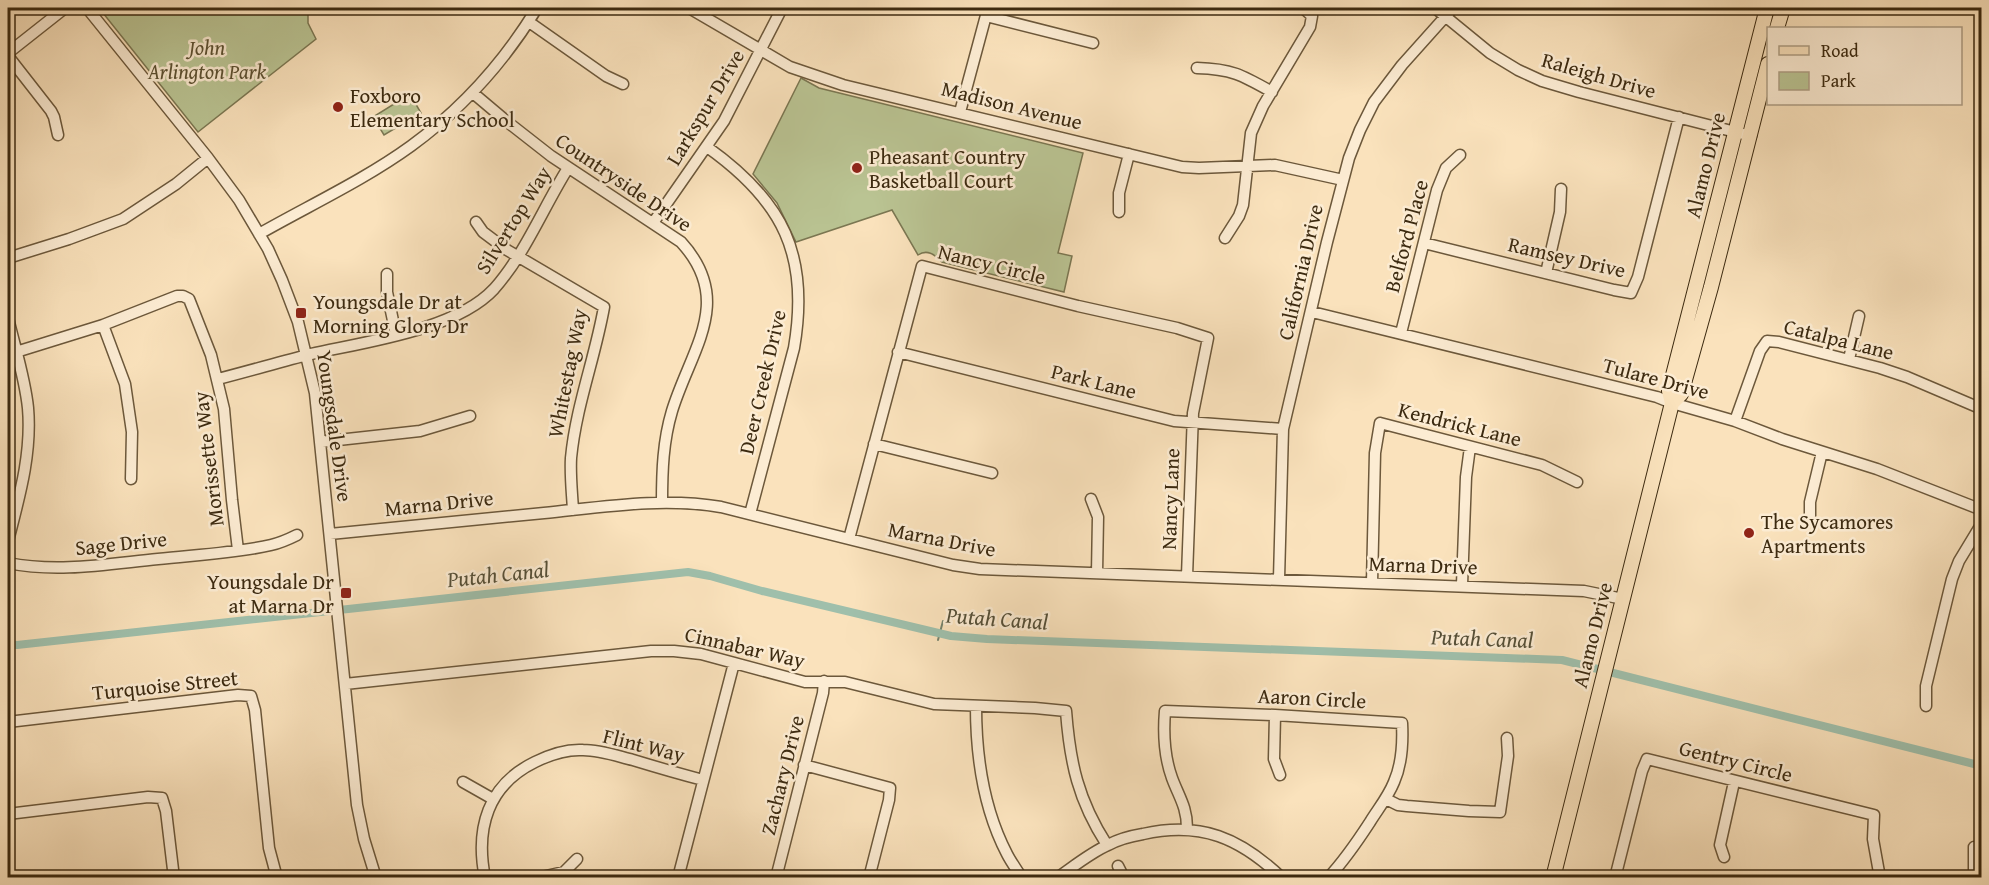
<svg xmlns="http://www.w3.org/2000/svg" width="1989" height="885" font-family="'Gentium Book Plus',serif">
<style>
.green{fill:#bac493;stroke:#7b7752;stroke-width:1.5}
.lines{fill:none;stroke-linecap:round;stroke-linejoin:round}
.stream{stroke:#77836d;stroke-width:2}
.canal{stroke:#9fbfab;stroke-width:8}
.minor-casing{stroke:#6c583b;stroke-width:13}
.major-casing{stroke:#3c2a10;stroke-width:16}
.minor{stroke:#fcecd3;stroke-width:10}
.major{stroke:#fae2bc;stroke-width:14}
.poi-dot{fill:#8f2418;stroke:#fcecd3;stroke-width:2}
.labels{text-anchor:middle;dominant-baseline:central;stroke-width:5;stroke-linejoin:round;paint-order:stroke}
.park-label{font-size:21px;font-style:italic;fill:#5c5031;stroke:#fcecd3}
.street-label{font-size:21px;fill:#3c2a10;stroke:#fcecd3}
.poi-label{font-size:21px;fill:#3c2a10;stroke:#fcecd3;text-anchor:start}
.water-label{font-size:22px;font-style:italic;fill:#554f37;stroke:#fcecd3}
</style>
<rect width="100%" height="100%" fill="#fae2bc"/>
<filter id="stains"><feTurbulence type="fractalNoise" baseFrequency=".00333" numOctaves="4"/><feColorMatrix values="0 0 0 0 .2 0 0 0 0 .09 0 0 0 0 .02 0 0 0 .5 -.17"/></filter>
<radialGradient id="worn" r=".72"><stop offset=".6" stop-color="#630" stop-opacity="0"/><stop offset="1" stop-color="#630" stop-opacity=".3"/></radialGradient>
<!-- green -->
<path class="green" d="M99,8H308V23L316,39L198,132Z
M801,78L819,88L1083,153L1058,253L1072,256L1064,292L942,262C934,254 927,249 918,255L892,210L796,242L777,203L753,174Z
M410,94L421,113L384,135L373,117Z"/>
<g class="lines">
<!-- stream -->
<path class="stream" d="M938,640L943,621"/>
<!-- canal -->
<path class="canal" d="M8,644L17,645L688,572L710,576L762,591L951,636L987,639L1562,660L1982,766"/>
<!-- minor casing -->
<g class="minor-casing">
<path id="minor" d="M87,8L208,158L239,200L268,249L282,280L298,322L315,393L357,805L364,839L376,878
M689,8L790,67L843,85L1182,167L1199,168L1275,165L1343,180
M1435,8L1490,53L1518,70L1542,81L1579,92L1751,136
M986,16L1093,43
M529,22L606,76L623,84
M8,53L65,8
M8,56L51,111L54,117L58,135
M1197,68C1232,69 1242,75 1272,92
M473,93L505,120L551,156L681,242C735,301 691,349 672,411C663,441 662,471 662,502
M960,112L988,8
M707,147C783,201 810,255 794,348L750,514
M1119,212V193L1129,154
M476,222L483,232L507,250L604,307C595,358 576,406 571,458C570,475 572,492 573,510
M653,223L724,121L782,8
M259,234C310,205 364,180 411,146C463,108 504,62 537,8
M1225,238L1239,216L1243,205L1251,133L1263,106L1310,27L1312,16L1303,8
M1424,243L1614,290L1631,293L1638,277L1679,117
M8,258L69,239L123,219L176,184L208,158
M1546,273L1560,212L1561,189
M387,274V292L396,335
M1312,312L1657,397L1672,403L1735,421L1782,439L1877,469L1982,510
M8,318C15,348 25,378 28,408C32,454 19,498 8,541
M103,325L125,384L132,432L131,479
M1401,333L1437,190L1446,168L1460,155
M16,352L103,325L177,296H183L189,299L211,355L224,409L232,500L238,550
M898,352L1174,421L1283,429
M1849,359L1859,316
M218,379C249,371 280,362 311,354C365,342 456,330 494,289C525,254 543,208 568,168
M1735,421L1760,351L1767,341L1779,342L1880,368L1907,377L1982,409
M320,442L420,431L470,416
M874,444L992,473
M1091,499L1098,517L1097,573
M1810,516V502L1822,452
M330,534C401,527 472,520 544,513C603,507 662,497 721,507L953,565L980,569L1584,591L1623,599
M849,539L922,266L1078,306L1177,328L1208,338L1193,413L1187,576
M8,563C58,573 107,564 158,559C194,555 237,553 271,545C280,543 289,539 297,535
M1279,579L1283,429L1327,242L1349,158L1360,130L1374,102L1402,65L1453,8
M1372,583L1375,453L1380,423L1542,465L1577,482
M1462,585L1466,477L1470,447
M345,684L651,651H674L701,654L805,682H845L934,704L1035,708L1066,711C1070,763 1078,800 1107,845
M976,706C976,757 983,808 1007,854C1011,862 1017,870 1022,878
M1926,706V686L1952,579L1959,561L1982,523
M1275,715L1274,759L1280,775
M8,722L238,695L251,696L255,710L269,848L277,878
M804,765L890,788L889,800L869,878
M463,782L493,799
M1386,799L1398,805L1407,806L1469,811L1500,812L1508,756L1507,738
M8,814L148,797L162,798L166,811L174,878
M1187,828C1187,807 1179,797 1172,778C1164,756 1163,735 1165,711L1275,715L1402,723C1403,742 1402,764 1394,782C1388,797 1378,809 1370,822C1357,842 1344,861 1328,878
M1724,857L1720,845L1734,782
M1118,866L1124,878
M485,878C475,828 488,785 535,762C549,755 567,749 583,750C600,750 617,756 633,760C656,767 680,774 703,780
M537,878L564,872L577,859
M678,878L734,663
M776,878L823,693L824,681
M1057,878C1073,867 1090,853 1108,845C1119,839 1131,836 1143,834C1201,821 1240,838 1282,878
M1615,878L1642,771L1647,759L1874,815L1873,839L1880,878
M1974,878V847"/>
</g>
<!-- major casing -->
<g class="major-casing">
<path id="major" d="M1777,28L1783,8
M1672,403L1681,394L1683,387L1711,287L1768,64
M1553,878L1672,403L1669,391L1767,8"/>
</g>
<!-- minor -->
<use href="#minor" class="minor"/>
<!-- major -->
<use href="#major" class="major"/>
</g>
<!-- markers -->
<g class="poi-dot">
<circle cx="338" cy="107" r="6"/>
<circle cx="857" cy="168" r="6"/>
<rect x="295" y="307" width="12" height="12" rx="3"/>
<circle cx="1749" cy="533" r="6"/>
<rect x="340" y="587" width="12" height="12" rx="3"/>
</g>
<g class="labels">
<!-- park labels -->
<g class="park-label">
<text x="207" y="47">John<tspan x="207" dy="24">Arlington Park</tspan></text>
</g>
<!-- street labels -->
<g class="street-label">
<text transform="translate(1599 75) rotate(16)">Raleigh Drive</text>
<text transform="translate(1012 105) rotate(14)">Madison Avenue</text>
<text transform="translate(705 107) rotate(-59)">Larkspur Drive</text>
<text transform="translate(1705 165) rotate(-76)">Alamo Drive</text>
<text transform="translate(624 182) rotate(34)">Countryside Drive</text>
<text transform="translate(513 220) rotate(-58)">Silvertop Way</text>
<text transform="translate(1406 236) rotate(-75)">Belford Place</text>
<text transform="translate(1567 257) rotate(13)">Ramsey Drive</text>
<text transform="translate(992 264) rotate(14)">Nancy Circle</text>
<text transform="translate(1300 272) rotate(-77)">California Drive</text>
<text transform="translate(1839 339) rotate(14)">Catalpa Lane</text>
<text transform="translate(567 373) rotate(-79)">Whitestag Way</text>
<text transform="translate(1656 378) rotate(15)">Tulare Drive</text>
<text transform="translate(1094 381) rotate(14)">Park Lane</text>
<text transform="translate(762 382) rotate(-77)">Deer Creek Drive</text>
<text transform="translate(1460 424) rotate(14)">Kendrick Lane</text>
<text transform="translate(335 426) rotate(82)">Youngsdale Drive</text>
<text transform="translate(208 459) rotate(-97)">Morissette Way</text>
<text transform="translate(1170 499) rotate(-88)">Nancy Lane</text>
<text transform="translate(439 503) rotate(-6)">Marna Drive</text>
<text transform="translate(942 539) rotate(11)">Marna Drive</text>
<text transform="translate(121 543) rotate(-6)">Sage Drive</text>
<text transform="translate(1423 565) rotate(2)">Marna Drive</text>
<text transform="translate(1592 635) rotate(-76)">Alamo Drive</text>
<text transform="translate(745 647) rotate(13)">Cinnabar Way</text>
<text transform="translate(165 685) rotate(-6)">Turquoise Street</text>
<text transform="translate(1312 698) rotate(3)">Aaron Circle</text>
<text transform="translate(644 745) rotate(14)">Flint Way</text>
<text transform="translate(1736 761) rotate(14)">Gentry Circle</text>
<text transform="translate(782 775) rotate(-76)">Zachary Drive</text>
</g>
<!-- poi labels -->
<g class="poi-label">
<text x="350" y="95">Foxboro<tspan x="350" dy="24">Elementary School</tspan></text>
<text x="869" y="156">Pheasant Country<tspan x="869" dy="24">Basketball Court</tspan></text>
<text x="313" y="301">Youngsdale Dr at<tspan x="313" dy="24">Morning Glory Dr</tspan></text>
<text x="1761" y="521">The Sycamores<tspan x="1761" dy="24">Apartments</tspan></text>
<text x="334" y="581" text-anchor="end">Youngsdale Dr<tspan x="334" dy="24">at Marna Dr</tspan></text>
</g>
<!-- water labels -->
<g class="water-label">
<text transform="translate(498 574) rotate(-6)">Putah Canal</text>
<text transform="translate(997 618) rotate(4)">Putah Canal</text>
<text transform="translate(1482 638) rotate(2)">Putah Canal</text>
</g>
</g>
<!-- margin -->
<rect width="1989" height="885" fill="none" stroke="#fae2bc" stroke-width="30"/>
<rect x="9" y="9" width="1971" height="867" fill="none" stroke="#3c2a10" stroke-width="3"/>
<rect x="15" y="15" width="1959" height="855" fill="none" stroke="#3c2a10" stroke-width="1.5"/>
<!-- legend -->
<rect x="1767" y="27" width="195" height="78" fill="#fcecd3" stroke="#af9e85" stroke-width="1.5"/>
<rect x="1779" y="46" width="30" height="9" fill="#fae2bc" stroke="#af9e85" stroke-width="1.5"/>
<text x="1821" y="57" font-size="18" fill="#3c2a10">Road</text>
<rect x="1779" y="72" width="30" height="18" fill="#bac493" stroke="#af9e85" stroke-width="1.5"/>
<text x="1821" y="87" font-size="18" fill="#3c2a10">Park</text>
<rect width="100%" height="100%" filter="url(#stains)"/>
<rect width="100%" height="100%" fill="url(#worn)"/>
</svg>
